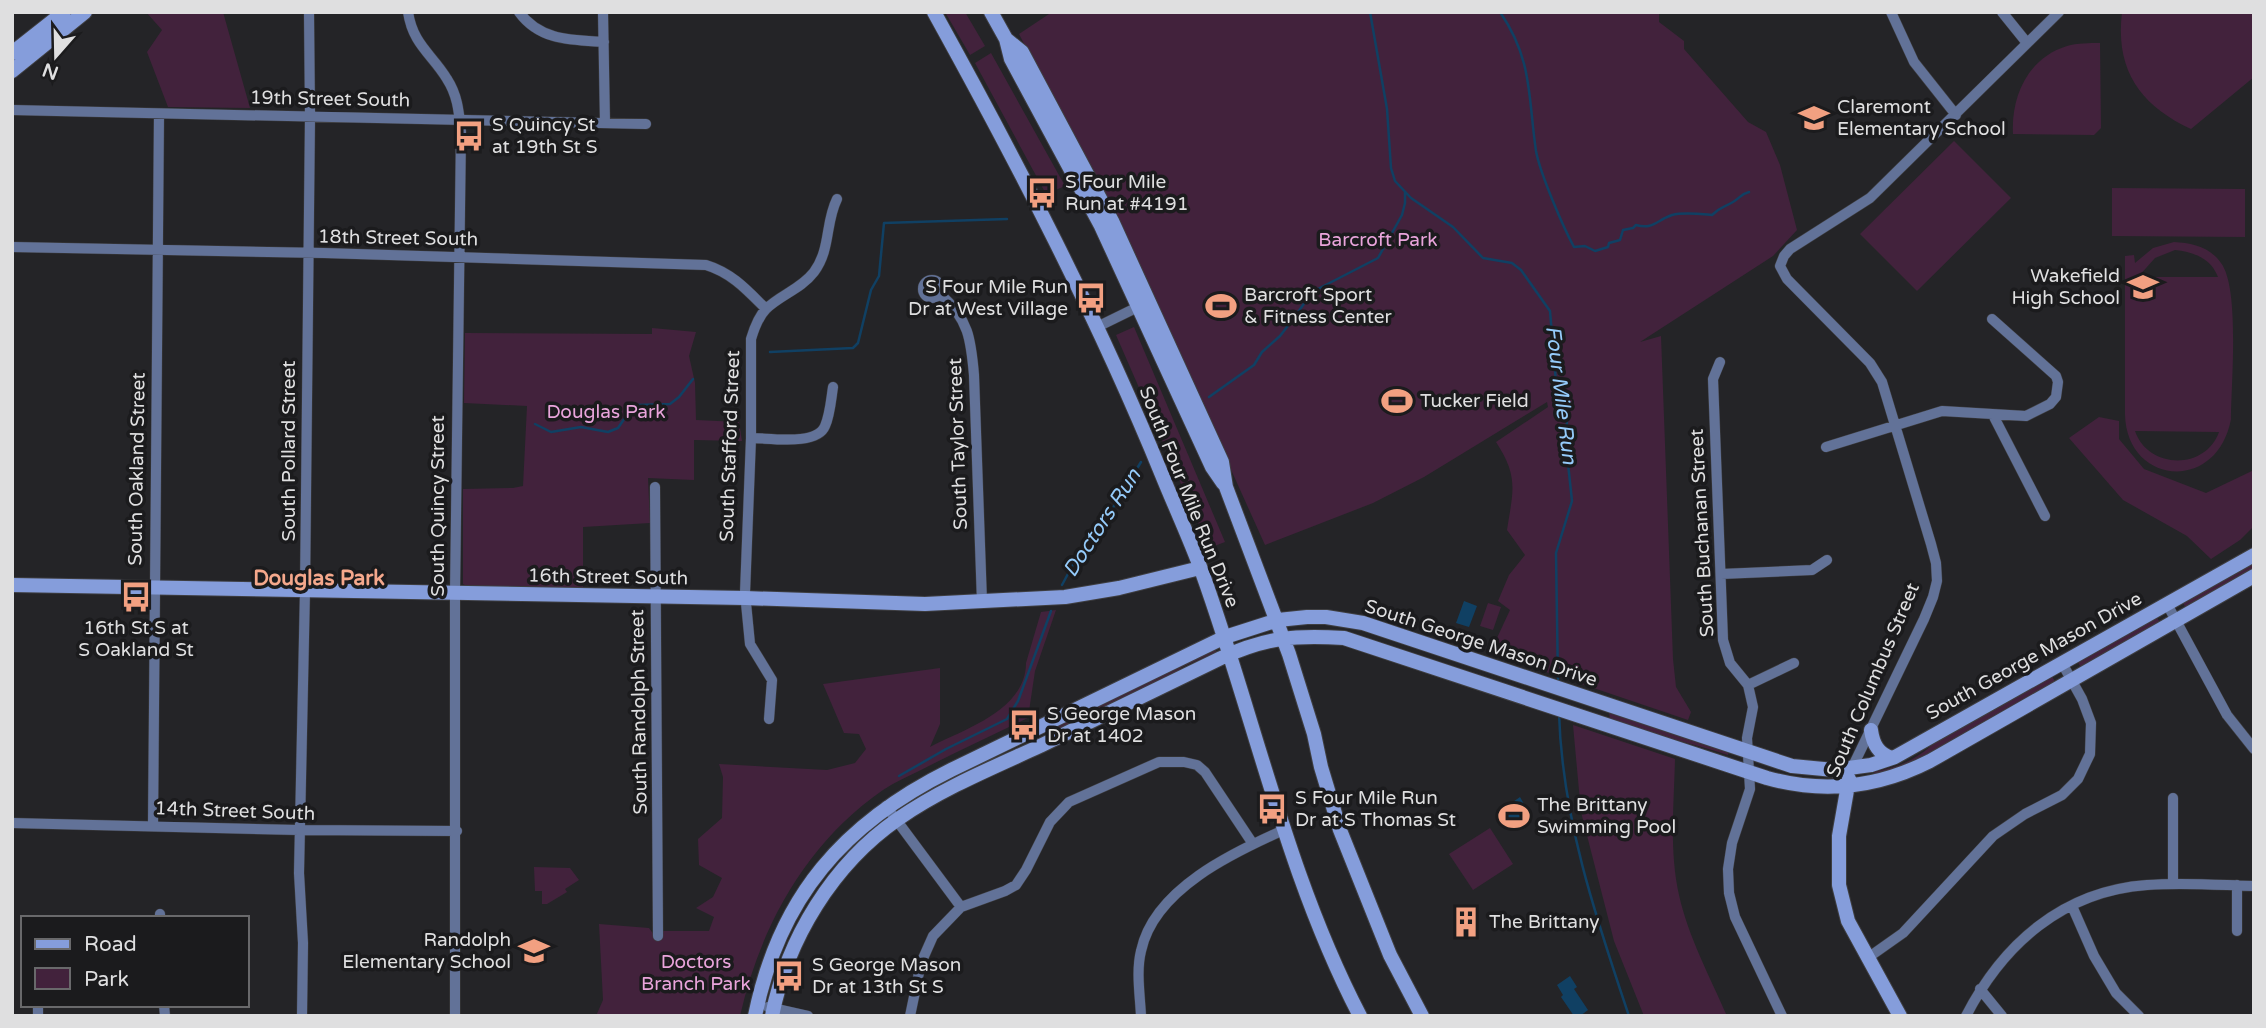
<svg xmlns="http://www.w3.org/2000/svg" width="2266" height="1028" font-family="'Varela Round',sans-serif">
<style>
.green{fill:#42223c;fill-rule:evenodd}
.water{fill:#104063}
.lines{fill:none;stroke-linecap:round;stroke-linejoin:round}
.stream{stroke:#104063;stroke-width:2.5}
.street-casing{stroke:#3e3e41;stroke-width:11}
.secondary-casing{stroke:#3e3e41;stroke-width:16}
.street{stroke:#627298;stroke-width:10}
.secondary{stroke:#859ddb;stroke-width:14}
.labels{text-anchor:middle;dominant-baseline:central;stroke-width:7;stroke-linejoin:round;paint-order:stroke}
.street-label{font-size:19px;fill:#dfdfe0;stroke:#1b1b1d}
.poi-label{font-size:19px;fill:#dfdfe0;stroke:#1b1b1d;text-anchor:start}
.park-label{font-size:19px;fill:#e9a4db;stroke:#1b1b1d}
.water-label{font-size:21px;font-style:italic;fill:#95cbfa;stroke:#1b1b1d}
.neighbourhood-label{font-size:21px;font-weight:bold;fill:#f5a88c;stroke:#1b1b1d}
</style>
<rect width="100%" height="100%" fill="#242427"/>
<!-- green -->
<path class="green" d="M146,12H223L250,108L168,107L147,52L162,30Z
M945,12H965L985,46L970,55Z
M1052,12H1659V22L1684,41V49L1748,122L1766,132L1780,165L1797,230L1773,256L1640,342L1661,336L1673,659L1676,687L1691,712L1688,720L1490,653L1510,610L1498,601L1509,575L1525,555L1507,530C1513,491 1519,477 1496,442L1548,407L1547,402L1424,477L1373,503L1265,545L1141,270L1019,34Z
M2122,12H2254V77L2191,129C2140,105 2115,70 2122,12Z
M2100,43L2101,128L2094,135L2013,134C2011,96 2028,58 2067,46C2077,43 2090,43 2100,43Z
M991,53L1065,186L1046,194L975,63Z
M1954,141L2011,198L1917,291L1860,234Z
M2112,188L2245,189V237L2112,236Z
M2174,242C2192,243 2210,247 2221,263C2240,288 2231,385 2231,419C2217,494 2126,485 2125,414V256L2134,255L2135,263L2153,248ZM2175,250C2193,252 2211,258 2218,277H2138L2155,258ZM2135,431L2219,432C2205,471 2148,469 2135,431Z
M1134,327L1225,542L1209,548L1116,335Z
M652,328L696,332L689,356L695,383L696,420L739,422L742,441L694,440V480L648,478L650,523L583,527V588L467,586L463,584V489L513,488L523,486L527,406L464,403L465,333L652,334Z
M2099,417L2119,421V439L2144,469L2206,493L2254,470V526L2240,540L2211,559L2187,536L2123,500L2069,438Z
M2254,560V571L2187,609L2182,602Z
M1488,603L1501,607L1493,630L1480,626Z
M1056,610L1035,671L1028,718C992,735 956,752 921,770C909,776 895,782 883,790C806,843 760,927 740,1016H596L603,1000L599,924L649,928L657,939L663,931H709L714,917L696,908L713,897L722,878L699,865L698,839L722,818L723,777L719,764L827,770L855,763L866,749L859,734L844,733L823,684L940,668V724L930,747C965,729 1026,710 1026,663L1041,612Z
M2156,616L2161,624L2082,669L2077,661Z
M1215,648L1216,652L1182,667L1170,679L1051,735L1047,728Z
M2051,675L2056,683L1922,760L1875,777L1874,772C1899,767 1919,759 1937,740Z
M1609,710L1729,750L1728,755C1688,742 1649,734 1610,721Z
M1573,725L1675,759C1674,803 1669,851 1679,895C1688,936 1710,977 1727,1016H1644L1614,941L1581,812Z
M1490,828L1513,864L1473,890L1449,854Z
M534,867L570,868L579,880L565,889L567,892L547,904H542V891H535Z"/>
<!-- water -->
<path class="water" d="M1464,601L1477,606L1469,627L1456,623Z
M1520,797L1524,804L1516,810L1524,822L1515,828L1503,809Z
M1570,976L1577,987L1574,989L1588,1010L1580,1016H1574L1561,997L1563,995L1557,985Z"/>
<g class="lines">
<!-- stream -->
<path class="stream" d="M1370,12L1387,109L1391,168L1395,181L1411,198L1453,227L1483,258L1512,263L1521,270L1550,311L1556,382L1567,418L1566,445L1572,501L1556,553L1558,682
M1500,12C1533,60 1528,97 1536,151C1540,173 1563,227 1574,247L1585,246L1595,251L1608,247L1609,243L1620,240L1623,230L1633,228L1636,225C1653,230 1657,220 1672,215C1684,212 1700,214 1712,215C1721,206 1723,208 1733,202C1740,198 1741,194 1749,192
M770,352L853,348L858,343L871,290L879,276L884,223L1007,219
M1209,397L1254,365L1262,352L1280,336L1294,318L1312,292L1378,258L1402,215L1405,203V192
M535,424L551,432L581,427L608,432L618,428L631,409L638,405L670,404L679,397L693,379
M1062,585L1084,544L1111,511L1141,462
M1559,713C1562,818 1596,918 1629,1016
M899,776L946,749L1007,719L1018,701L1051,611"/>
<!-- street casing -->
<g class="street-casing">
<path id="street" d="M408,12C413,45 432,54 447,79C458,96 459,113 461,132L455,593V1016
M519,12C540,41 572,40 604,42
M603,12L605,123
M1891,12L1914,62L1956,115
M2002,12L2027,43
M12,110L646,124
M12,247L324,253L706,265C732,273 747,290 766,309
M923 289a9 9 0 1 1 18 0a9 9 0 1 1-18 0Z
M940,294C969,319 971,340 974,375L982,602
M1097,327L1144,304
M1720,362L1713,379L1723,640L1730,663L1748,685L1753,707L1747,738L1750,789L1732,843L1728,869L1729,893L1735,917L1782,1016
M1993,415L2045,516
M751,438C770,438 817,446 825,426C830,415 831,400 833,387
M1826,447L1942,411L2026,416L2050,404L2056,397L2058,382L2056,376L1992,319
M655,487L658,936
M1721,574L1812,570L1827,560
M2167,604L2227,715L2254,749
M1748,685L1794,663
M769,719L772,680L750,644L745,593L751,438V339C754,329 758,317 766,309C780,295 801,289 814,272C831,249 825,223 837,199
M1852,768L1924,619L1933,597L1937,581L1936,563L1931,544L1882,382L1870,363L1787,279L1780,266L1784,256L1790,249L1870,198L2059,12
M2173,798V884
M886,806L961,907
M12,823L299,830L457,831
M153,826L159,114
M2237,885V931
M2072,906L2094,956L2116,993L2139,1016
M160,914V918
M1869,957L1903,933L1993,836L2025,814L2062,795L2078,779L2090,754L2091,723L2082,699L2062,663
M1980,989L2002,1016
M38,1005V1016
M164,1005L165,1016
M768,1007L808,1016
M302,1016L303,943L299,873L305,590L310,116L309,12
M910,1016L921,963L933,936L961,907L1005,891L1016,885L1026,870L1050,822L1069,802L1159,762H1184L1197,765L1205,772L1253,844
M1141,1016C1140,995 1136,971 1141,951C1154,889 1234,852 1286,829
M1966,1016C2003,944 2063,891 2147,885C2182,882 2218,885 2254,886"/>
</g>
<!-- secondary casing -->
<g class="secondary-casing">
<path id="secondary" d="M934,12C1017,162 1097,316 1162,475C1175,507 1190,539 1202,572C1255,719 1287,876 1360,1016
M991,12L1006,39L1011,59L1101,226L1212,467L1223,483
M1006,39L1022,52L1112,221L1222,462L1226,487L1289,654L1314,734L1321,767L1340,830L1390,955L1422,1016
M12,53L64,12
M12,71L85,12
M12,585L745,598L925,604L1065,597L1119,588L1200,568
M1871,730C1873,744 1878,754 1892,758
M1849,779L1839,836V885L1848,921L1900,1016
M755,1016C779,897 844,823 951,770L1225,637L1278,620L1307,617H1326L1363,623L1792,766L1834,770L1871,765L1895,757L2254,555
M772,1016C787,939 833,864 898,819C941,789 992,768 1040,746C1100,717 1161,687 1221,658C1267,637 1295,635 1344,638L1767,778C1824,794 1877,788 1930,761L2254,576"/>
</g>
<!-- street -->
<use href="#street" class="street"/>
<!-- secondary -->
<use href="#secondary" class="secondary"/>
</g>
<!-- icons -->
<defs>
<g id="school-bare" transform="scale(2.415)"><path d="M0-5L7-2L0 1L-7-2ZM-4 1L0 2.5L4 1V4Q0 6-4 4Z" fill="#f2a081" stroke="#1b1b1d" stroke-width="2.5" paint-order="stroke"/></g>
<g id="bus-bare" transform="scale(2.415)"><path d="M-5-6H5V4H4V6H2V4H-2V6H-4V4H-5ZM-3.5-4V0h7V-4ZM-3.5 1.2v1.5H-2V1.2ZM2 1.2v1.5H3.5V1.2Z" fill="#f2a081" stroke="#1b1b1d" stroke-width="2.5" paint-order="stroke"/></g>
<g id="stadium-bare" transform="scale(2.415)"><path d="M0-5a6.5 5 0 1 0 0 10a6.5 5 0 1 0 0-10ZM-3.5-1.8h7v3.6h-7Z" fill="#f2a081" stroke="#1b1b1d" stroke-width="2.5" paint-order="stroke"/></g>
<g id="building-bare" transform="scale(2.415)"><path d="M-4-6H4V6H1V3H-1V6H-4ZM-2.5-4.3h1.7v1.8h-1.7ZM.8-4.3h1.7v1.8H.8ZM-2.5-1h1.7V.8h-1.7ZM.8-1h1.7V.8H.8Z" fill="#f2a081" stroke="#1b1b1d" stroke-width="2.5" paint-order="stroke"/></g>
</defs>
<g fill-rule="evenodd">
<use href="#school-bare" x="1814" y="118"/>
<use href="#bus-bare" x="469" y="136"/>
<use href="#bus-bare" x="1042" y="193"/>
<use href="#school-bare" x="2143" y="287"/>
<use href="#bus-bare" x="1091" y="298"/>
<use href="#stadium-bare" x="1221" y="306"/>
<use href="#stadium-bare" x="1397" y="401"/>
<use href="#bus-bare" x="136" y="597"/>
<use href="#bus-bare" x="1024" y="725"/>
<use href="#bus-bare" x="1272" y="809"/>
<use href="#stadium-bare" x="1514" y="816"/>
<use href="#building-bare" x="1466" y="922"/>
<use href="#school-bare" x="534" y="951"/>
<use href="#bus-bare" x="789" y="976"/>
</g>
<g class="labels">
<!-- street labels -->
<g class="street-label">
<text transform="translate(330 99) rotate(1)">19th Street South</text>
<text transform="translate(398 238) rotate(1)">18th Street South</text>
<text transform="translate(958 444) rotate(-92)">South Taylor Street</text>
<text transform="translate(730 446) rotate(-88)">South Stafford Street</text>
<text transform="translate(289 451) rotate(-90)">South Pollard Street</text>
<text transform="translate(137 469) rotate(-89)">South Oakland Street</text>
<text transform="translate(1189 497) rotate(68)">South Four Mile Run Drive</text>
<text transform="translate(438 506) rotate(-90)">South Quincy Street</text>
<text transform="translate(1702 533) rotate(-93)">South Buchanan Street</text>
<text transform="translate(608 577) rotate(1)">16th Street South</text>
<text transform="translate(1481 643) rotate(18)">South George Mason Drive</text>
<text transform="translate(2034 656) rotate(-29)">South George Mason Drive</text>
<text transform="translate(1873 680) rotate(-67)">South Columbus Street</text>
<text transform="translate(639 712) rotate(-91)">South Randolph Street</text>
<text transform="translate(235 811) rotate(2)">14th Street South</text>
</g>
<!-- poi labels -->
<g class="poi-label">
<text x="1837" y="107">Claremont<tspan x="1837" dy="22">Elementary School</tspan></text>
<text x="492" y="125">S Quincy St<tspan x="492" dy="22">at 19th St S</tspan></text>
<text x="1065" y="182">S Four Mile<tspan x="1065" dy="22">Run at #4191</tspan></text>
<text x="2120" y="276" text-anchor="end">Wakefield<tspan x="2120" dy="22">High School</tspan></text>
<text x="1068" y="287" text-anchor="end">S Four Mile Run<tspan x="1068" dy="22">Dr at West Village</tspan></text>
<text x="1244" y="295">Barcroft Sport<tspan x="1244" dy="22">&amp; Fitness Center</tspan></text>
<text x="1420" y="401">Tucker Field</text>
<text x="136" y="628" text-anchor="middle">16th St S at<tspan x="136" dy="22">S Oakland St</tspan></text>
<text x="1047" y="714">S George Mason<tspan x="1047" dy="22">Dr at 1402</tspan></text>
<text x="1295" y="798">S Four Mile Run<tspan x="1295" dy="22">Dr at S Thomas St</tspan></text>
<text x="1537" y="805">The Brittany<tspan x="1537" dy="22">Swimming Pool</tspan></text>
<text x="1489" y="922">The Brittany</text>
<text x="511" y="940" text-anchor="end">Randolph<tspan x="511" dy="22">Elementary School</tspan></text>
<text x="812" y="965">S George Mason<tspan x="812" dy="22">Dr at 13th St S</tspan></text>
</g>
<!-- park labels -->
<g class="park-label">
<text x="1378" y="240">Barcroft Park</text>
<text x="606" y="412">Douglas Park</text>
<text x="696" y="962">Doctors<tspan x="696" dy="22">Branch Park</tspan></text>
</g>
<!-- water labels -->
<g class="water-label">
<text transform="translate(1561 395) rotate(83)">Four Mile Run</text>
<text transform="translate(1102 523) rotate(-57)">Doctors Run</text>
</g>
<!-- neighbourhood labels -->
<g class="neighbourhood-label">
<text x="319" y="578">Douglas Park</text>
</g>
</g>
<!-- border -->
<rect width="2266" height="1028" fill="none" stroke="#dfdfe0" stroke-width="28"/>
<!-- legend -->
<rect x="21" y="916" width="228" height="91" fill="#1b1b1d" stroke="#69696b" stroke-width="2"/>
<rect x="35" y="939" width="35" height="10" fill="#859ddb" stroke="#69696b" stroke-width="2"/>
<text x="84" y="951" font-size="21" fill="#dfdfe0">Road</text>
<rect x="35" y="968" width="35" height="21" fill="#42223c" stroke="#69696b" stroke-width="2"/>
<text x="84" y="986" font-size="21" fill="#dfdfe0">Park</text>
<!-- north arrow -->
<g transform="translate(56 56) rotate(200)" stroke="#1b1b1d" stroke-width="5" paint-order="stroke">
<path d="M0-5L12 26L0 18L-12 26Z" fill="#dfdfe0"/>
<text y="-10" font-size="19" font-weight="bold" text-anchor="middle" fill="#dfdfe0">N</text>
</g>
</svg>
